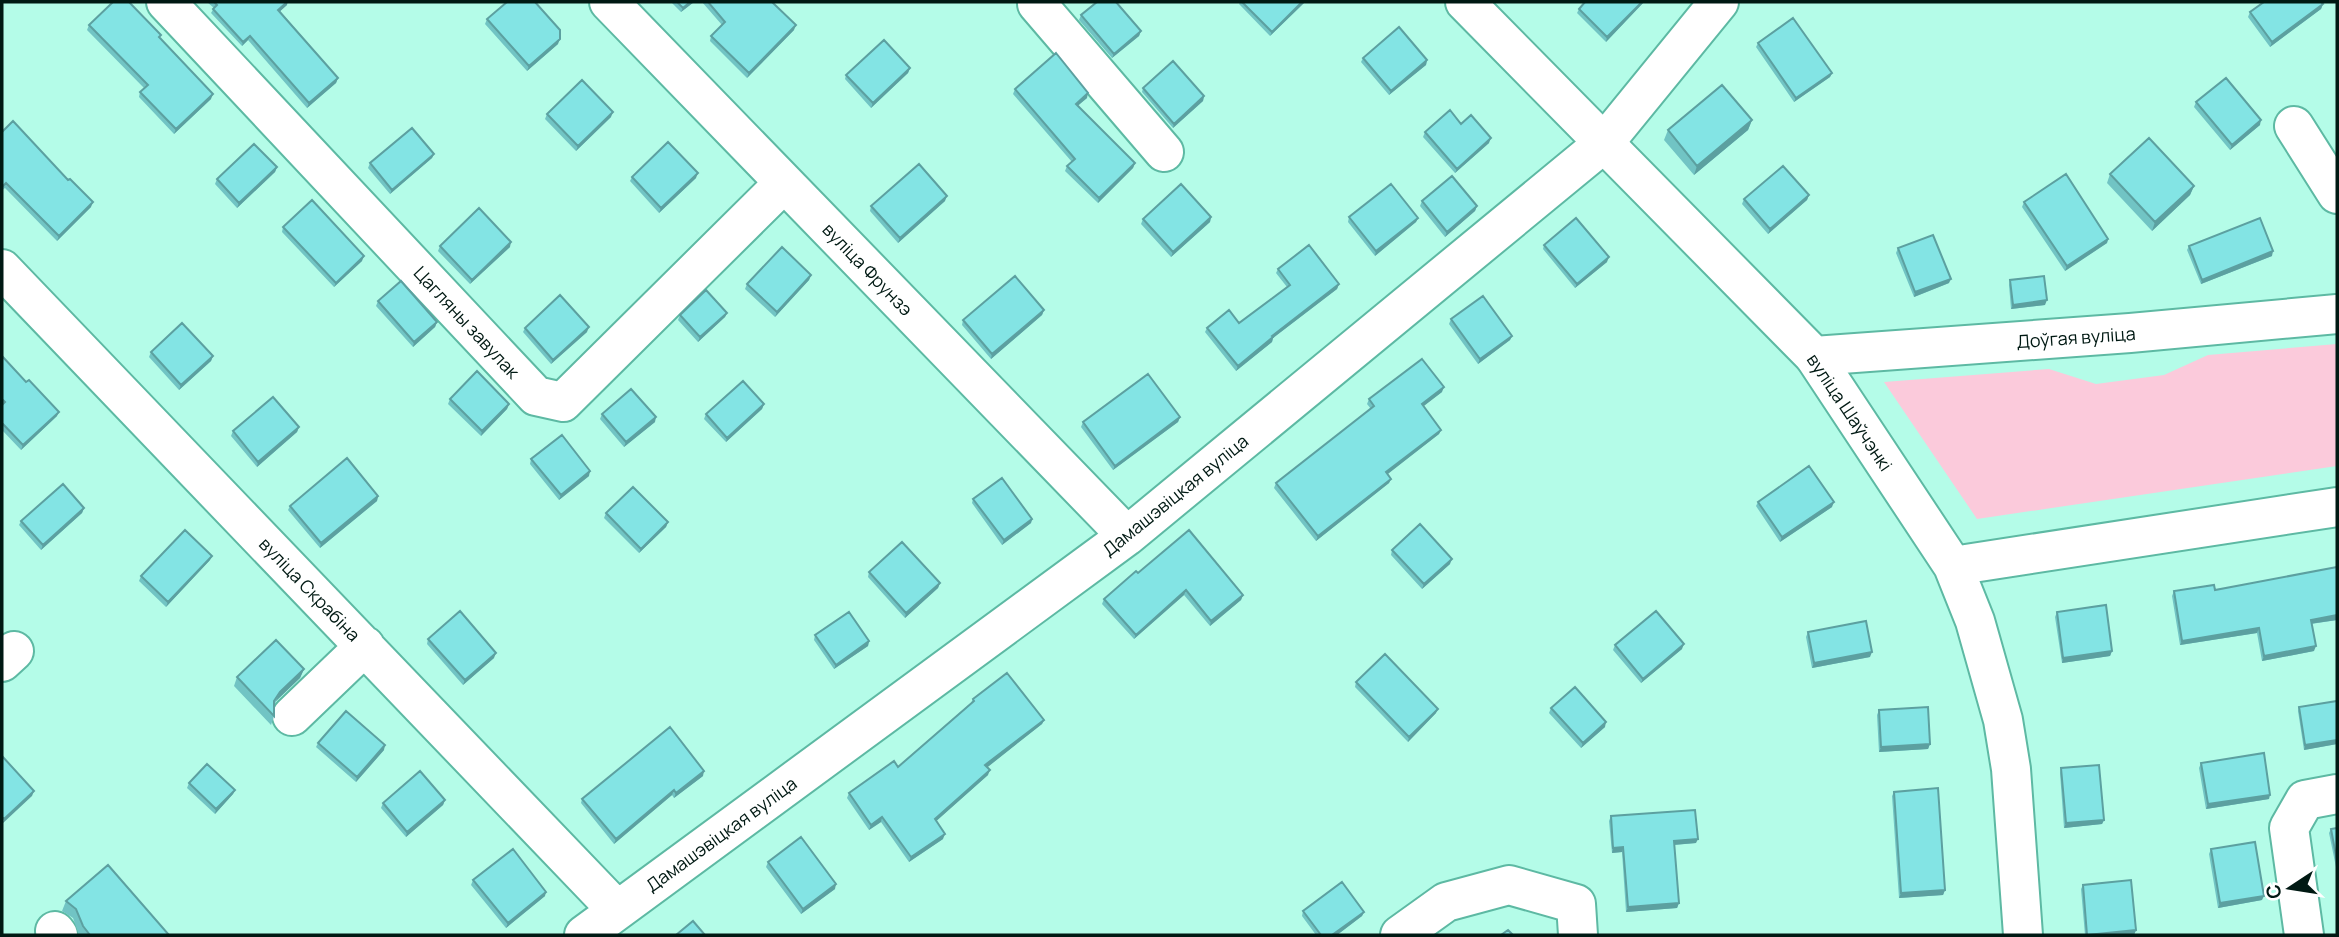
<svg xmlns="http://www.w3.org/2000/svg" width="2339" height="937" font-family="Manrope,sans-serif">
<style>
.green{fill:#fbcadb}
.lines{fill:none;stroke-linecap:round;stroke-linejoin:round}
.minor-casing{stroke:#5db9a3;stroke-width:42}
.major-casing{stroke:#5db9a3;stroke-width:42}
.minor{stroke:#fff;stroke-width:38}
.major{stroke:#fff;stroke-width:38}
.wall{fill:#71c4c4}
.shaded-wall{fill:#5ca0a0}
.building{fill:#83e4e4;stroke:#5ca0a0;stroke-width:2}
.labels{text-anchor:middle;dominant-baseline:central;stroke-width:7;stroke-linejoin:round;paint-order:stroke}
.street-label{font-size:18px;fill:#001913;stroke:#fff}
</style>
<rect width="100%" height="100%" fill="#b4fce8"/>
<!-- green -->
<path class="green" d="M2337,344V466L1977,519L1884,382L2049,369L2096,384L2164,375L2208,355Z"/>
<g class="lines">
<!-- minor casing -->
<g class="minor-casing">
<path id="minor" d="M166,2L536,396L563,402L784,183
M609,2L1127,536
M1037,4L1164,152
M2294,126L2337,194
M2,269L617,910
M1814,356L1953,566L1975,621L2003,720L2011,769L2023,935
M1953,566L2337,507
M2,662L14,651
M292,716L365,646
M55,931L58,935
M584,935L1127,536L1604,143L1719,2
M1400,935L1446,902L1509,885L1576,904L1578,935
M2304,935L2289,828L2305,800L2337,794"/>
</g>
<!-- major casing -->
<g class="major-casing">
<path id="major" d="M1465,2L1814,356L2130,333L2337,314"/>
</g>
<!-- minor -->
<use href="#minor" class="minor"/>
<!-- major -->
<use href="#major" class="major"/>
</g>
<!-- wall -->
<path class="wall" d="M207,2H288L287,5L280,11L338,78L336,83L307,108L248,40L242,46L211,13L214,8Z
M671,2H694L681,12Z
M702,2H772L794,30L747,78L710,41L711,36L722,25Z
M1240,2H1305L1270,36L1239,4Z
M1643,3L1606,42L1577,13L1579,9Z
M2323,4L2321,9L2270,47L2248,17L2250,12Z
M1081,15L1141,31L1139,36L1112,58L1079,20Z
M487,19L558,44L527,71L485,24Z
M89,25L211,99L174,134L139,97L140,92L144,88L87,30Z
M1758,43L1832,73L1830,77L1794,102L1756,47Z
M1363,58L1427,60L1426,65L1389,95L1361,62Z
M910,68L908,73L871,108L845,79L846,75Z
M1143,88L1204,96L1203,101L1173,128L1142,92Z
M1015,89L1087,98L1077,106L1135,163L1133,168L1098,203L1065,171L1067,166L1072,162L1013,94Z
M2196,102L2260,125L2230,150L2194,107Z
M547,114L611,117L576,151L545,119Z
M1752,120L1748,130L1694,175L1664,140L1668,130Z
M2,132L91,207L57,241L5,188L2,190Z
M1425,132L1489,143L1455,173L1423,137Z
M434,154L432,158L390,194L368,168L370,163Z
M277,167L275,172L237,208L215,184L217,179Z
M2110,174L2194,186L2190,195L2152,231L2107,183Z
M632,177L696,178L659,213L630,181Z
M1809,195L1807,200L1768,234L1742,204L1744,199Z
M945,201L898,243L870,211L871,206Z
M1422,201L1477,206L1475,211L1445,237L1420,206Z
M2024,202L2108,239L2107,243L2065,271L2022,207Z
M1211,217L1210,222L1171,257L1141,224L1143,219Z
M1349,217L1418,218L1416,222L1375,256L1348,222Z
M283,227L362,261L334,287L282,232Z
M1544,245L1607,262L1575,288L1543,249Z
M440,246L510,247L470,284L438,251Z
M2189,246L2272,256L2201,284L2187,250Z
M1898,248L1949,283L1914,297L1896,253Z
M1278,269L1339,284L1337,289L1273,338L1272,342L1236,371L1205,332L1207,328L1239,323L1287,287L1276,273Z
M811,275L809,280L775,317L745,289L747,284Z
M2010,280L2045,305L2011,309L2009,285Z
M378,301L437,322L435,327L413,347L376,306Z
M1044,310L1042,315L991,359L962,325L963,320Z
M727,313L725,317L698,342L678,320L680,315Z
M1451,319L1512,336L1510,340L1478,364L1449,324Z
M525,328L587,332L551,364L523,332Z
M151,352L213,356L211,361L179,390L149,357Z
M2,356L57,416L21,450L2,430Z
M1442,392L1423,406L1441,430L1439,434L1387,474L1391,479L1389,483L1316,541L1274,488L1276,483L1371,409L1367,404L1369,399Z
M450,399L509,404L507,409L481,436L448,404Z
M764,404L762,409L726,442L704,419L706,414Z
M602,414L655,422L624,447L600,419Z
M1180,417L1178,422L1113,470L1081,427L1083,422Z
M299,427L297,432L257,467L231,436L233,431Z
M531,459L589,476L559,500L530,464Z
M378,496L377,501L320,548L288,510L290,506Z
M973,499L1032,519L1031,523L1002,545L972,503Z
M1758,502L1832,507L1780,542L1756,506Z
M84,508L82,513L41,550L19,525L21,521Z
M606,513L668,522L666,527L639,553L604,518Z
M1392,550L1450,564L1422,589L1391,555Z
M210,560L166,607L139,581L141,576Z
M2337,567V620L2311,624L2314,651L2262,661L2257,633L2180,645L2172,596L2174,591L2215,590Z
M869,572L940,583L938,588L905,618L868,577Z
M1138,573L1243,595L1241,600L1210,626L1184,595L1134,639L1102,604L1104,599Z
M2057,612L2112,651L2110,656L2062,663L2055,617Z
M1808,632L1870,657L1812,668L1806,637Z
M815,635L869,641L868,646L834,669L814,640Z
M428,639L494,658L463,685L427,644Z
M1615,645L1682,649L1641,683L1613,650Z
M304,669L300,678L276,701L274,705V716L271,725L234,686L237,677Z
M1356,682L1436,713L1408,742L1355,687Z
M973,699L1044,720L1042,724L987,767L988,775L936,821L943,839L909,862L881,822L869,830L847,798L849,793L898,767L971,703Z
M2337,701V744L2304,750L2298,711L2299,707Z
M1551,708L1605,727L1581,748L1549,713Z
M1879,710L1930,744L1928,749L1879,752L1877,715Z
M318,743L384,750L356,782L316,747Z
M2201,763L2269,799L2206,809L2199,768Z
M2061,768L2104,820L2102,824L2064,828L2060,773Z
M703,776L674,798L672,795L614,844L581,803L582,799Z
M189,783L235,790L233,794L215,814L187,788Z
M1894,792L1945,890L1943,895L1899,898L1892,796Z
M445,800L443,805L406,837L381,808L383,803Z
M1611,816L1696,843L1674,845L1679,903L1677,908L1626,912L1622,852L1612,853L1609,821Z
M2337,828V872L2329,833L2331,829Z
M2211,849L2262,900L2218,908L2209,854Z
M768,862L835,889L801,914L766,867Z
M473,880L545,896L506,928L471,885Z
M2083,885L2136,930L2134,935H2085L2081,889Z
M66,901L169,935H79L73,918L62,911Z
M1303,911L1364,912L1362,916L1337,935H1316L1302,916Z"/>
<!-- shaded-wall -->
<path class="shaded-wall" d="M287,2V5L277,14L278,10Z
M690,2H694L681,12L683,8Z
M1302,2H1305L1270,36L1272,32Z
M1642,2H1644L1643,3L1606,42L1607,37Z
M2323,4L2321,9L2270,47L2272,42Z
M796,25L794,30L747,78L749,73Z
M1141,31L1139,36L1112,58L1114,54Z
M250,36L248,40L242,46L243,42Z
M560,39L558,44L527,71L529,66Z
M1427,60L1426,65L1389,95L1391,91Z
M910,68L908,73L871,108L873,103Z
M1832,73L1830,77L1794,102L1796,98Z
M338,78L336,83L307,108L309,103Z
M1088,93L1087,98L1074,109L1076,104Z
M213,94L211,99L174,134L176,129Z
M1204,96L1203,101L1173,128L1174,124Z
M613,112L611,117L576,151L578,146Z
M1752,120L1748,130L1694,175L1697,166Z
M2261,120L2260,125L2230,150L2232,145Z
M1491,138L1489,143L1455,173L1457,169Z
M434,154L432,158L390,194L392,190Z
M1135,163L1133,168L1098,203L1099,198Z
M277,167L275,172L237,208L239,203Z
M698,173L696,178L659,213L661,208Z
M2194,186L2190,195L2152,231L2155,222Z
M1809,195L1807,200L1768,234L1770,229Z
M947,196L945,201L898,243L900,238Z
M93,202L91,207L57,241L59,236Z
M1477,206L1475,211L1445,237L1447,232Z
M1211,217L1210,222L1171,257L1173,252Z
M1418,218L1416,222L1375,256L1376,251Z
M2108,239L2107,243L2065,271L2067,266Z
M511,242L510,247L470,284L472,280Z
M2273,251L2272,256L2201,284L2202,280Z
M364,256L362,261L334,287L336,283Z
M1609,257L1607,262L1575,288L1577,284Z
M811,275L809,280L775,317L777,312Z
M1951,279L1949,283L1914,297L1915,292Z
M1339,284L1337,289L1273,338L1272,342L1236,371L1238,366L1272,336Z
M2047,300L2045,305L2011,309L2013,305Z
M1044,310L1042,315L991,359L992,354Z
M727,313L725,317L698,342L700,337Z
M437,322L435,327L413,347L414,342Z
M589,327L587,332L551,364L553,360Z
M1512,336L1510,340L1478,364L1480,359Z
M213,356L211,361L179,390L181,385Z
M1444,387L1442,392L1420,409L1422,404Z
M509,404L507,409L481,436L482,431Z
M764,404L762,409L726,442L727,438Z
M59,412L57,416L21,450L23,445Z
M656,417L655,422L624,447L626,442Z
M1180,417L1178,422L1113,470L1115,466Z
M299,427L297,432L257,467L258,462Z
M1441,430L1439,434L1384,477L1386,472Z
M590,471L589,476L559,500L561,495Z
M1391,479L1389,483L1316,541L1318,536Z
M378,496L377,501L320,548L321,543Z
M1834,502L1832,507L1780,542L1782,537Z
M84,508L82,513L41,550L43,545Z
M1032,519L1031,523L1002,545L1004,540Z
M668,522L666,527L639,553L641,549Z
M212,556L210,560L166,607L168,602Z
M1452,559L1450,564L1422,589L1424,584Z
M940,583L938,588L905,618L906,613Z
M1186,590L1184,595L1134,639L1136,635Z
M1243,595L1241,600L1210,626L1211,621Z
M2337,615V620L2309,624L2311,620Z
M2259,628L2257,633L2180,645L2182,641Z
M869,641L868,646L834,669L836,665Z
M1684,644L1682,649L1641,683L1643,679Z
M2316,646L2314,651L2262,661L2264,656Z
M2112,651L2110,656L2062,663L2063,658Z
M1872,652L1870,657L1812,668L1814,663Z
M496,653L494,658L463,685L465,680Z
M304,669L300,678L276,701L271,711L280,692Z
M1438,709L1436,713L1408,742L1409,737Z
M1044,720L1042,724L984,770L985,765Z
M1606,722L1605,727L1581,748L1583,743Z
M2337,740V744L2304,750L2305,745Z
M1930,744L1928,749L1879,752L1881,747Z
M385,745L384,750L356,782L357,777Z
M990,770L988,775L933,824L935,819Z
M704,771L703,776L674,798L676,793Z
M235,790L233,794L215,814L216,809Z
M674,790L672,795L614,844L616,839Z
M34,791L32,796L2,824L4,819Z
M2270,795L2269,799L2206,809L2208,804Z
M445,800L443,805L406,837L407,832Z
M882,817L881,822L869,830L871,825Z
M2104,820L2102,824L2064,828L2066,823Z
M945,834L943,839L909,862L911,857Z
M1698,839L1696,843L1672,845L1674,841Z
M1623,847L1622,852L1612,853L1613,848Z
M836,884L835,889L801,914L803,909Z
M1945,890L1943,895L1899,898L1901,893Z
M546,892L545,896L506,928L508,923Z
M2264,896L2262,900L2218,908L2220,903Z
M1679,903L1677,908L1626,912L1628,907Z
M1364,912L1362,916L1337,935H1332Z
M2136,930L2134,935H2087Z"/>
<!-- building -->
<path class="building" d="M113,2H129L161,35L159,37L213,94L176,129L140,92L148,85L89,25Z
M214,2H287L278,10L338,78L309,103L250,36L243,42L213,9L217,5Z
M507,2H535L560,30V39L529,66L487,19Z
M677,2H690L683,8Z
M708,2H772L796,25L749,73L711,36L725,22Z
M1097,2H1116L1141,31L1114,54L1081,15Z
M1242,2H1302L1272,32Z
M1585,2H1642L1607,37L1579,9Z
M2264,2H2321L2323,4L2272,42L2250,12Z
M1793,18L1832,73L1796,98L1758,43Z
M1399,27L1427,60L1391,91L1363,58Z
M884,40L910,68L873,103L846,75Z
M1056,53L1088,93L1076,104L1135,163L1099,198L1067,166L1075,159L1015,89Z
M1173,61L1204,96L1174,124L1143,88Z
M2226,78L2261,120L2232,145L2196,102Z
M582,80L613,112L578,146L547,114Z
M1722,85L1752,120L1697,166L1668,130Z
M1450,110L1461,124L1471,115L1491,138L1457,169L1425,132Z
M13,121L68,180L70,179L93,202L59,236L6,183L2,187V132Z
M412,128L434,154L392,190L370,163Z
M2149,138L2194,186L2155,222L2110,174Z
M668,142L698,173L661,208L632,177Z
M254,144L277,167L239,203L217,179Z
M919,164L947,196L900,238L871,206Z
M1783,166L1809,195L1770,229L1744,199Z
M2066,174L2108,239L2067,266L2024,202Z
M1452,176L1477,206L1447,232L1422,201Z
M1181,184L1211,217L1173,252L1143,219Z
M1391,184L1418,218L1376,251L1349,217Z
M312,200L364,256L336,283L283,227Z
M479,208L511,242L472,280L440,246Z
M1576,218L1609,257L1577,284L1544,245Z
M2260,218L2273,251L2202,280L2189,246Z
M1933,235L1951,279L1915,292L1898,248Z
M1309,245L1339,284L1272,336L1273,337L1238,366L1207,328L1229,310L1239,323L1290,285L1278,269Z
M782,247L811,275L777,312L747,284Z
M1015,276L1044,310L992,354L963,320Z
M2044,276L2047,300L2013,305L2010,280Z
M401,281L437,322L414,342L378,301Z
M706,290L727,313L700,337L680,315Z
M560,295L589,327L553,360L525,328Z
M1483,296L1512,336L1480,359L1451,319Z
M182,323L213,356L181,385L151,352Z
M2,356L26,382L29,380L59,412L23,445L2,423V405L5,402L2,399Z
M1422,359L1444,387L1422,404L1441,430L1386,472L1391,479L1318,536L1276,483L1374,406L1369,399Z
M477,371L509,404L482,431L450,399Z
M1148,374L1180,417L1115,466L1083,422Z
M743,381L764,404L727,438L706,414Z
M631,389L656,417L626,442L602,414Z
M273,397L299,427L258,462L233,431Z
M562,435L590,471L561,495L531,459Z
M347,458L378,496L321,543L290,506Z
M1809,466L1834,502L1782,537L1758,502Z
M1002,478L1032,519L1004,540L973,499Z
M63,484L84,508L43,545L21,521Z
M633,487L668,522L641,549L606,513Z
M1420,524L1452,559L1424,584L1392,550Z
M185,530L212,556L168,602L141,576Z
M1189,530L1243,595L1211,621L1186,590L1136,635L1104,599L1136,571L1138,573Z
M902,542L940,583L906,613L869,572Z
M2337,567V615L2311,620L2316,646L2264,656L2259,628L2182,641L2174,591L2214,585L2215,590Z
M2106,605L2112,651L2063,658L2057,612Z
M460,611L496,653L465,680L428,639Z
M1656,611L1684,644L1643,679L1615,645Z
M849,612L869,641L836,665L815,635Z
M1866,621L1872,652L1814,663L1808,632Z
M276,640L304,669L280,692L274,701V716L237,677Z
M1385,654L1438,709L1409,737L1356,682Z
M1007,673L1044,720L985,765L990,770L935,819L945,834L911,857L882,817L871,825L849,793L894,761L898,767L974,701L973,699Z
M1575,687L1606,722L1583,743L1551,708Z
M2337,701V740L2305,745L2299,707Z
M1928,707L1930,744L1881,747L1879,710Z
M346,711L385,745L357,777L318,743Z
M670,727L704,771L676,793L674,790L616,839L582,799Z
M2264,753L2270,795L2208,804L2201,763Z
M2,756L34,791L4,819L2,817Z
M207,764L235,790L216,809L189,783Z
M2099,765L2104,820L2066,823L2061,768Z
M420,771L445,800L407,832L383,803Z
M1938,788L1945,890L1901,893L1894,792Z
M1695,810L1698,839L1674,841L1679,903L1628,907L1623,847L1613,848L1611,816Z
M2337,828V861L2331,829Z
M801,837L836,884L803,909L768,862Z
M2255,842L2264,896L2220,903L2211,849Z
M513,849L546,892L508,923L473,880Z
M108,865L169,935H90L83,926L76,909L66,901Z
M2131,880L2136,930L2087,935L2083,885Z
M1342,882L1364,912L1332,935H1321L1303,911Z
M693,921L705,935H676Z
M1508,930L1513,935H1501Z"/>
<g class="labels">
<!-- street labels -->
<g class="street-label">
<text transform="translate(868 269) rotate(46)">вуліца Фрунзэ</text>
<text transform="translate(467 322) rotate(47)">Цагляны завулак</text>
<text transform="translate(2076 337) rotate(-4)">Доўгая вуліца</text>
<text transform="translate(1850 412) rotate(56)">вуліца Шаўчэнкі</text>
<text transform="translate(1175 495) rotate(-39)">Дамашэвіцкая вуліца</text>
<text transform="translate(310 589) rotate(46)">вуліца Скрабіна</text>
<text transform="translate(721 834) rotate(-36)">Дамашэвіцкая вуліца</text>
</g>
</g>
<!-- border -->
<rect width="2339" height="937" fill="none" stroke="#001913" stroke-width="7"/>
<!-- north arrow -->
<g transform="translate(2290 888) rotate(258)" stroke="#ffffff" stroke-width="5" paint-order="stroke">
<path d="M0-5L12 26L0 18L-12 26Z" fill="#001913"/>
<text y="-10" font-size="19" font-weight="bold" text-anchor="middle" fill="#001913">С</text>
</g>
</svg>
